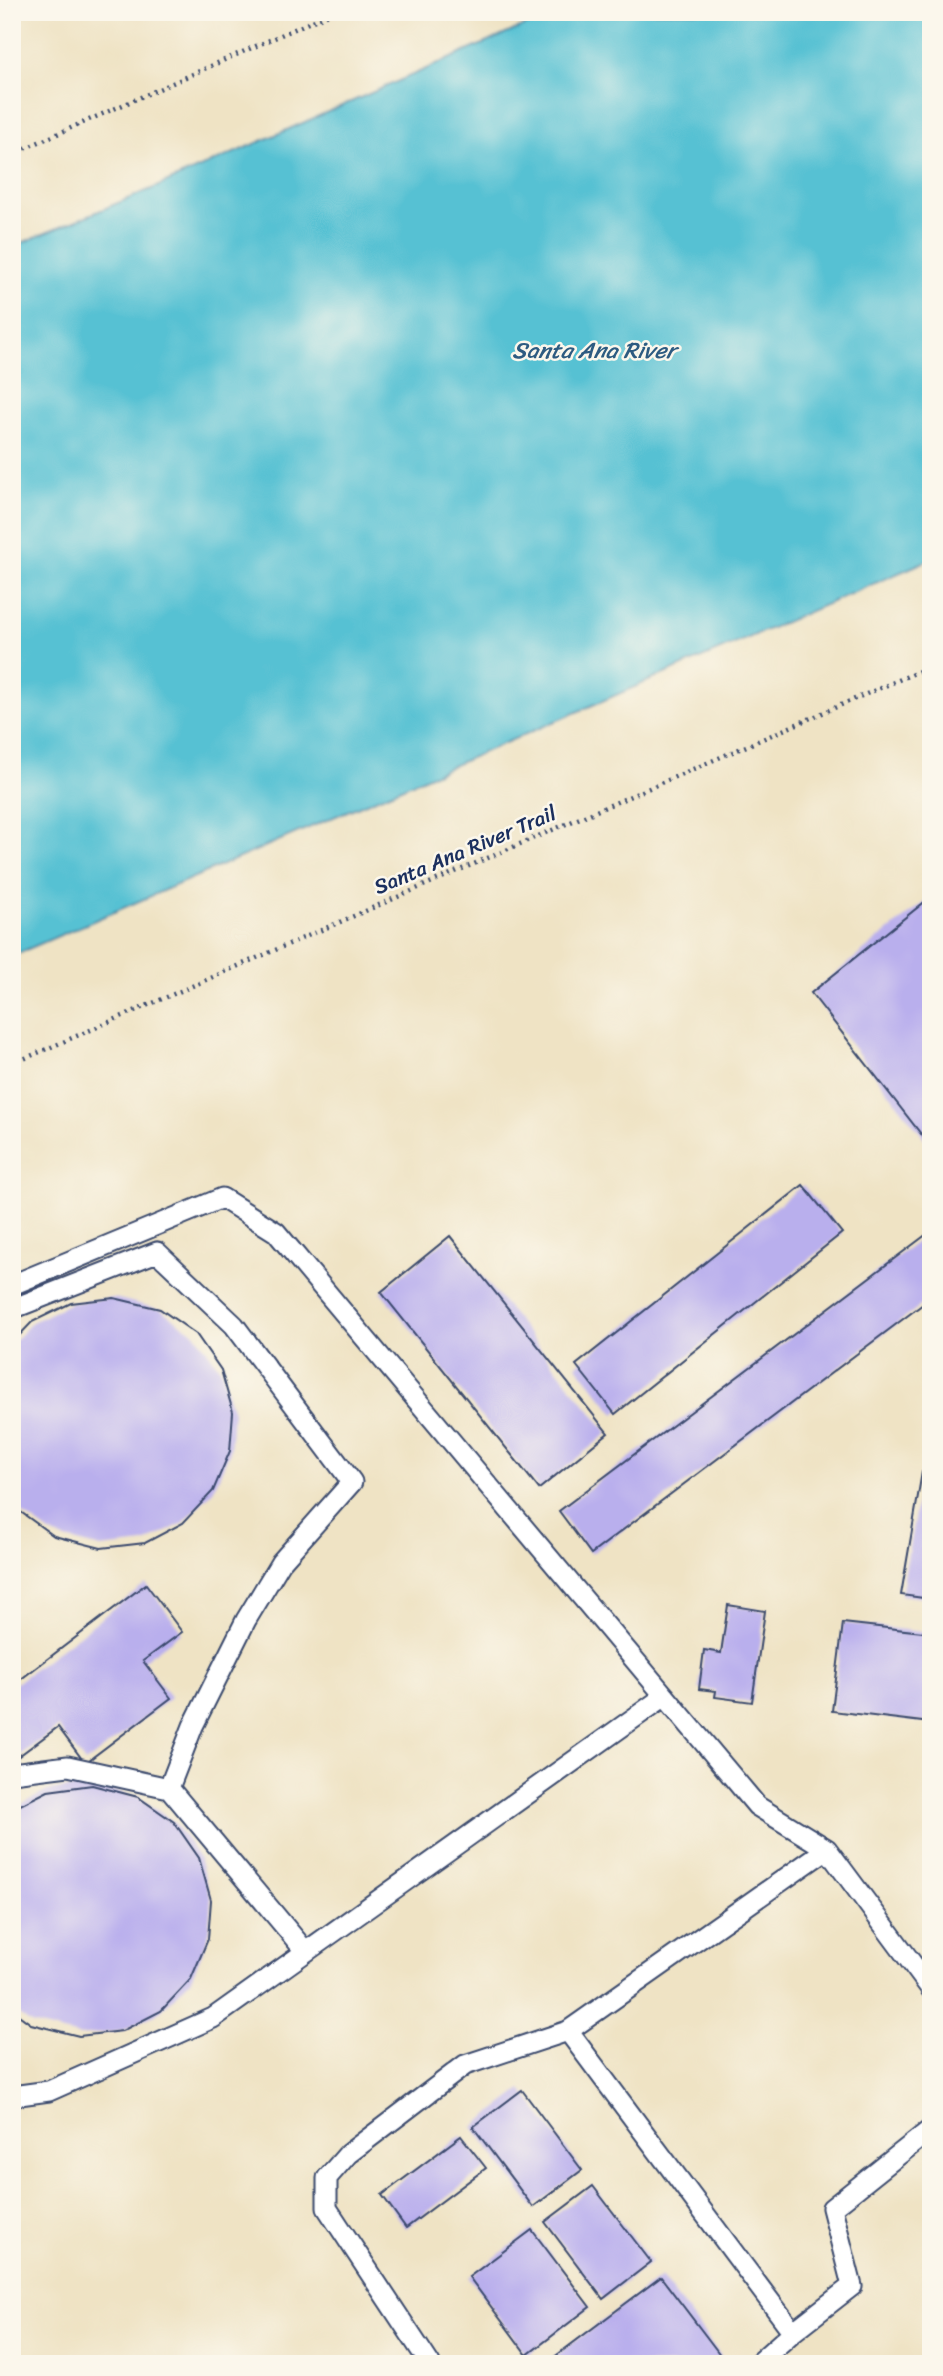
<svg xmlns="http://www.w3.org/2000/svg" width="943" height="2376" font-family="Sriracha,sans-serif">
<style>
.water{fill:#57c1d3;stroke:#397898;stroke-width:2}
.building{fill:#b9afed}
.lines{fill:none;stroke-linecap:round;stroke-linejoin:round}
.lane-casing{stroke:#3b4a6d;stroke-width:23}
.path{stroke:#3b4a6d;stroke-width:4.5;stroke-dasharray:2 5;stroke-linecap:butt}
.lane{stroke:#fff;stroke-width:19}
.labels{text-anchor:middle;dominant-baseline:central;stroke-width:5;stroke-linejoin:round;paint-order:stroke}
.street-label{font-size:21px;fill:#1b2f5e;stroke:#fbf7ec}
.water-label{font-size:23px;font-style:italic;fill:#2d5b81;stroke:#fbf7ec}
</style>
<rect width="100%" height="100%" fill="#fbf7ec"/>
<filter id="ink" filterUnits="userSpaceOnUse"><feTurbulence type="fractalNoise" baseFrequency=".0143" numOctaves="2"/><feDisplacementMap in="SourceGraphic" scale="14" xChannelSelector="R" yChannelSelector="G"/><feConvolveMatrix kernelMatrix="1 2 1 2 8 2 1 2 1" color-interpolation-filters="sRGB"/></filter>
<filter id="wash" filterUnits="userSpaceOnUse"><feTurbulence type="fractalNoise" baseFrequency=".00686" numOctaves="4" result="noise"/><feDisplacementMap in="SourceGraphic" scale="28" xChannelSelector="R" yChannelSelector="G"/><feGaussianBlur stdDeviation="1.57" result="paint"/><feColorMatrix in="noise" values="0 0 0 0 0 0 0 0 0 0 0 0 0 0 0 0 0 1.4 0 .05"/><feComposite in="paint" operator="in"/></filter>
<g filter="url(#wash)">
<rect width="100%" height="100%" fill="#efe3c4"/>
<!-- water -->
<path class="water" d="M556,12H931V559L12,956V247L154,188Z"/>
<g id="blocks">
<!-- building -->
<path class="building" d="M927,900L931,905V1134L925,1139L811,993Z
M803,1185L842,1233L615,1414L576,1365Z
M931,1231V1298L591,1554L559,1511Z
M450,1236L608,1433L539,1489L381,1292Z
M114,1298L160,1309L196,1334L221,1370L233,1412L230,1451L213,1491L183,1523L145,1543L101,1548L54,1536L18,1510L12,1501V1343L32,1322L71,1303Z
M922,1472H931V1599L901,1595Z
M146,1584L182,1632L143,1661L171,1698L85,1763L58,1727L12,1761V1686Z
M728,1605L765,1611L752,1702L715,1697L716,1691L699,1689L704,1650L721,1653Z
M843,1623L931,1633V1723L832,1711Z
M92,1785L138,1797L174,1822L199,1858L211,1900L208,1939L191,1979L161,2011L122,2031L79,2036L31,2024L12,2010V1809L48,1791Z
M522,2090L582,2170L533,2207L473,2127Z
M461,2136L486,2168L406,2228L382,2195Z
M593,2186L651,2262L603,2299L545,2222Z
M532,2230L590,2307L527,2355L469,2277Z
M661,2277L721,2356L711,2364H545Z"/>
</g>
</g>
<g filter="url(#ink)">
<use href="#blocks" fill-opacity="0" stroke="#3b4a6d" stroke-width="2"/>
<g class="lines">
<!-- lane casing -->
<g class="lane-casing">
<path id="lane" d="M12,1285L222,1198L276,1232L757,1806L827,1849
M12,1309L157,1252L234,1325L352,1482L281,1562L246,1620L193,1726L169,1788L306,1952
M12,1773L68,1766L169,1788
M568,2031L827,1849L931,1989
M12,2096L49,2091L213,2018L665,1696
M793,2332L852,2286L832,2208L931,2129
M430,2364L327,2208V2178L348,2154L465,2065L568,2031L793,2332L757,2364"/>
</g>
<!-- path -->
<path class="path" d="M12,154L333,12
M12,1064L931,666"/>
<!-- lane -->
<use href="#lane" class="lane"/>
</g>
</g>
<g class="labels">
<!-- street labels -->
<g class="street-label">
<text transform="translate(465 850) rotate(-23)">Santa Ana River Trail</text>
</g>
<!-- water labels -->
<g class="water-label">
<text x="594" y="350">Santa Ana River</text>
</g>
</g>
<!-- margin -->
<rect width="943" height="2376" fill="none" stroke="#fbf7ec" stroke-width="42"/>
</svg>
